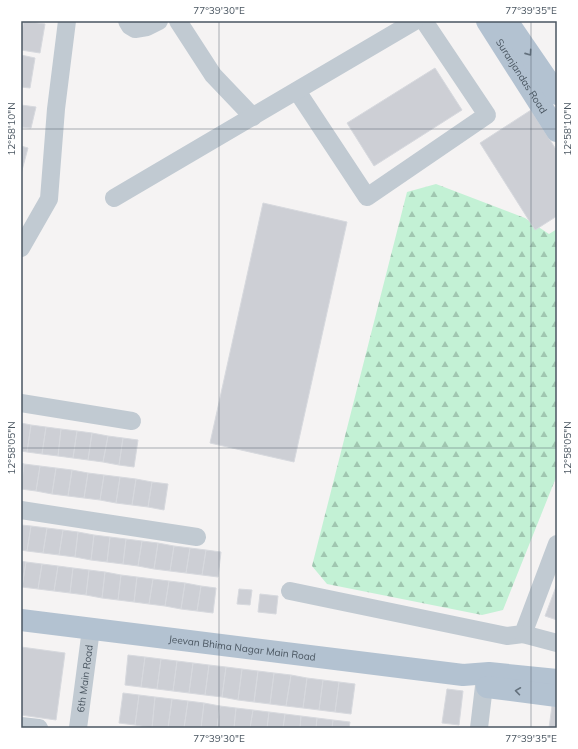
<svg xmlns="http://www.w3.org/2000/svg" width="578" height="749" font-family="Mulish,sans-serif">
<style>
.forest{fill:url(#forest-firs)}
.building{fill:#cdcfd5;stroke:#d7d9de}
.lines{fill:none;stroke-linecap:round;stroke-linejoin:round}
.minor{stroke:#c1cad2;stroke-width:18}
.major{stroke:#b3c2d1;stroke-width:22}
.oneway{stroke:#64717d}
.ticks{fill:none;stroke:#4a5661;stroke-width:1;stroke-opacity:0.45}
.labels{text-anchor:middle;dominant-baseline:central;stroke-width:3.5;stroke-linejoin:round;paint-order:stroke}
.street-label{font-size:10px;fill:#4a5661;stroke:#fff}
.neatline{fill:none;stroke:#4a5661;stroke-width:1.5}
.ticks-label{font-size:10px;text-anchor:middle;fill:#4a5661}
</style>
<defs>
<pattern id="forest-firs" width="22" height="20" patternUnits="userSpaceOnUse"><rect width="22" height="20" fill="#c3f1d5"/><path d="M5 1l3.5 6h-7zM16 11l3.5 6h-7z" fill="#a0c6b0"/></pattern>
</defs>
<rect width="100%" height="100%" fill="#f5f3f3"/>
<!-- forest -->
<path class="forest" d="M436,184L525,218L549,234L557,229V475L503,610L482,615L327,584L312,566L407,192Z"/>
<!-- building -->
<path class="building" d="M24,21L45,24L40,53L21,50V35Z
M21,55L35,58L30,88L21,87Z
M435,68L462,110L374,166L347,123Z
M21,105L36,107L31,128L21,127Z
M531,110L557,151V216L535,230L480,143Z
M21,146L28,148L21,174Z
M263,203L347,222L294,462L210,443Z
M21,423L31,425L27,452L21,451Z
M31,425L46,427L42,454L27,452Z
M46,427L61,429L58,456L42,454Z
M61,429L77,431L73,458L58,456Z
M77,431L92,433L88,460L73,458Z
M92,433L108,436L103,462L88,460Z
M108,436L123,438L119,465L103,462Z
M123,438L138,440L134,467L119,465Z
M21,463L24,464L21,485Z
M24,464L40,466L36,491L21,489Z
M40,466L56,468L52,494L36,491Z
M56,468L72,470L68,496L52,494Z
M72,470L88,473L84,498L68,496Z
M88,473L104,475L100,500L84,498Z
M104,475L120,477L116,503L100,500Z
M120,477L136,479L132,505L116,503Z
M136,479L152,482L148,507L132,505Z
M152,482L168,484L164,510L148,507Z
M21,525L31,526L27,551L21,550Z
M31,526L47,528L43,553L27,551Z
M47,528L63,530L59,555L43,553Z
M63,530L78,532L75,557L59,555Z
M78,532L94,535L91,560L75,557Z
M94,535L110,537L107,562L91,560Z
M110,537L126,539L123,564L107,562Z
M126,539L142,541L138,566L123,564Z
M142,541L158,543L154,569L138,566Z
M158,543L174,546L170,571L154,569Z
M174,546L190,548L186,573L170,571Z
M190,548L206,550L202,575L186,573Z
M206,550L221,552L218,577L202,575Z
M21,561L26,562L22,587L21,586Z
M26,562L42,564L38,589L22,587Z
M42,564L58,566L54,591L38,589Z
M58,566L73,568L70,593L54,591Z
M73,568L89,570L86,595L70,593Z
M89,570L105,572L102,598L86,595Z
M105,572L121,575L118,600L102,598Z
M121,575L137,577L134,602L118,600Z
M137,577L153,579L149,604L134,602Z
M153,579L169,581L165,606L149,604Z
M169,581L185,583L181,609L165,606Z
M185,583L201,586L197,611L181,609Z
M557,584V620L545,616Z
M201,586L216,588L213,613L197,611Z
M239,589L252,590L250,605L237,604Z
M260,594L278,596L276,614L258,612Z
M21,647L65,653L56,720L21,715Z
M128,655L145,657L141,687L125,685Z
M145,657L161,659L157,689L141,687Z
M161,659L177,661L173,691L157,689Z
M177,661L193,663L189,693L173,691Z
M193,663L209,665L205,695L189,693Z
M209,665L226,667L222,697L205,695Z
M226,667L242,669L238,700L222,697Z
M242,669L258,671L254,702L238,700Z
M258,671L274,673L270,704L254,702Z
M274,673L291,675L286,706L270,704Z
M291,675L307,678L303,708L286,706Z
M307,678L323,680L319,710L303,708Z
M323,680L339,682L335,712L319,710Z
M339,682L355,684L351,714L335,712Z
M447,689L463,691L459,725L442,723Z
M123,693L139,695L135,725L119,723Z
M139,695L155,697L152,728L135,725Z
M155,697L172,699L168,728H152Z
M172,699L188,701L184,728H168Z
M188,701L204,703L201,728H184Z
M204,703L220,706L217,728H201Z
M220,706L236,708L234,728H217Z
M552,706L557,707V728H549Z
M236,708L253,710L250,728H234Z
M253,710L269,712L267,728H250Z
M269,712L285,714L283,728H267Z
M285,714L301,716L300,728H283Z
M301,716L317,718L316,728H300Z
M317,718L333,720L332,728H316Z
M333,720L350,722L349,728H332Z"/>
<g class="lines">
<!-- minor -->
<g class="minor">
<path d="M127,21L130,26L135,29L147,27L159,21"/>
<path d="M178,21L213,75L253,117"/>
<path d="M297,91L367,197L487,115L424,21"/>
<path d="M114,198L415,21"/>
<path d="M21,248L49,199L56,109L67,21"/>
<path d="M21,403L132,421"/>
<path d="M21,510L197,537"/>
<path d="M290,591L507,636L523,634L557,544"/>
<path d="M523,634L557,643"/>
<path d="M21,726L39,728"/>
<path id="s1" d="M78,728L91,629"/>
<path d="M479,728L484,686L488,674"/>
</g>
<!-- major -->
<g class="major">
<path id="s2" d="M487,21L557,131"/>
<path d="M507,21L557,94"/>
<path id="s3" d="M21,620L463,675L489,673L557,680"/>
<path d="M487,687L557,696"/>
</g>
</g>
<!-- one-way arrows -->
<defs><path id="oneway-chevron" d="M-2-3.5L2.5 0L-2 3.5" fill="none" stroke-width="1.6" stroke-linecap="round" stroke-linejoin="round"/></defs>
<g class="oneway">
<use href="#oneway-chevron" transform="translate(529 53) rotate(55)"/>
<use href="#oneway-chevron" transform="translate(518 691) rotate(-172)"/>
</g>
<!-- ticks -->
<path class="ticks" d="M219,21V728M531,21V728M21,129H557M21,448H557"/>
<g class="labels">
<!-- street labels -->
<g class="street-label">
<text stroke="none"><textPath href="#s2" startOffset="65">Suranjandas Road</textPath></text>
<text stroke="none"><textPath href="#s3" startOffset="223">Jeevan Bhima Nagar Main Road</textPath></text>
<text stroke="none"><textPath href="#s1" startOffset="50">6th Main Road</textPath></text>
</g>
</g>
<!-- border -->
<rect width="578" height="749" fill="none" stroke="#ffffff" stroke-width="44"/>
<rect x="22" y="22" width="534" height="705" class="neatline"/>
<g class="ticks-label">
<text x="219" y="14">77°39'30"E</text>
<text x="531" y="14">77°39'35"E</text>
<text transform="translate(11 129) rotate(-90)" y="4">12°58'10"N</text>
<text transform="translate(567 129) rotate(-90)" y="4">12°58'10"N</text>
<text transform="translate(11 448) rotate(-90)" y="4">12°58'05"N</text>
<text transform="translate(567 448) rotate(-90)" y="4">12°58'05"N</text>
<text x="219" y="742">77°39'30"E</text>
<text x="531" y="742">77°39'35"E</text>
</g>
</svg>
